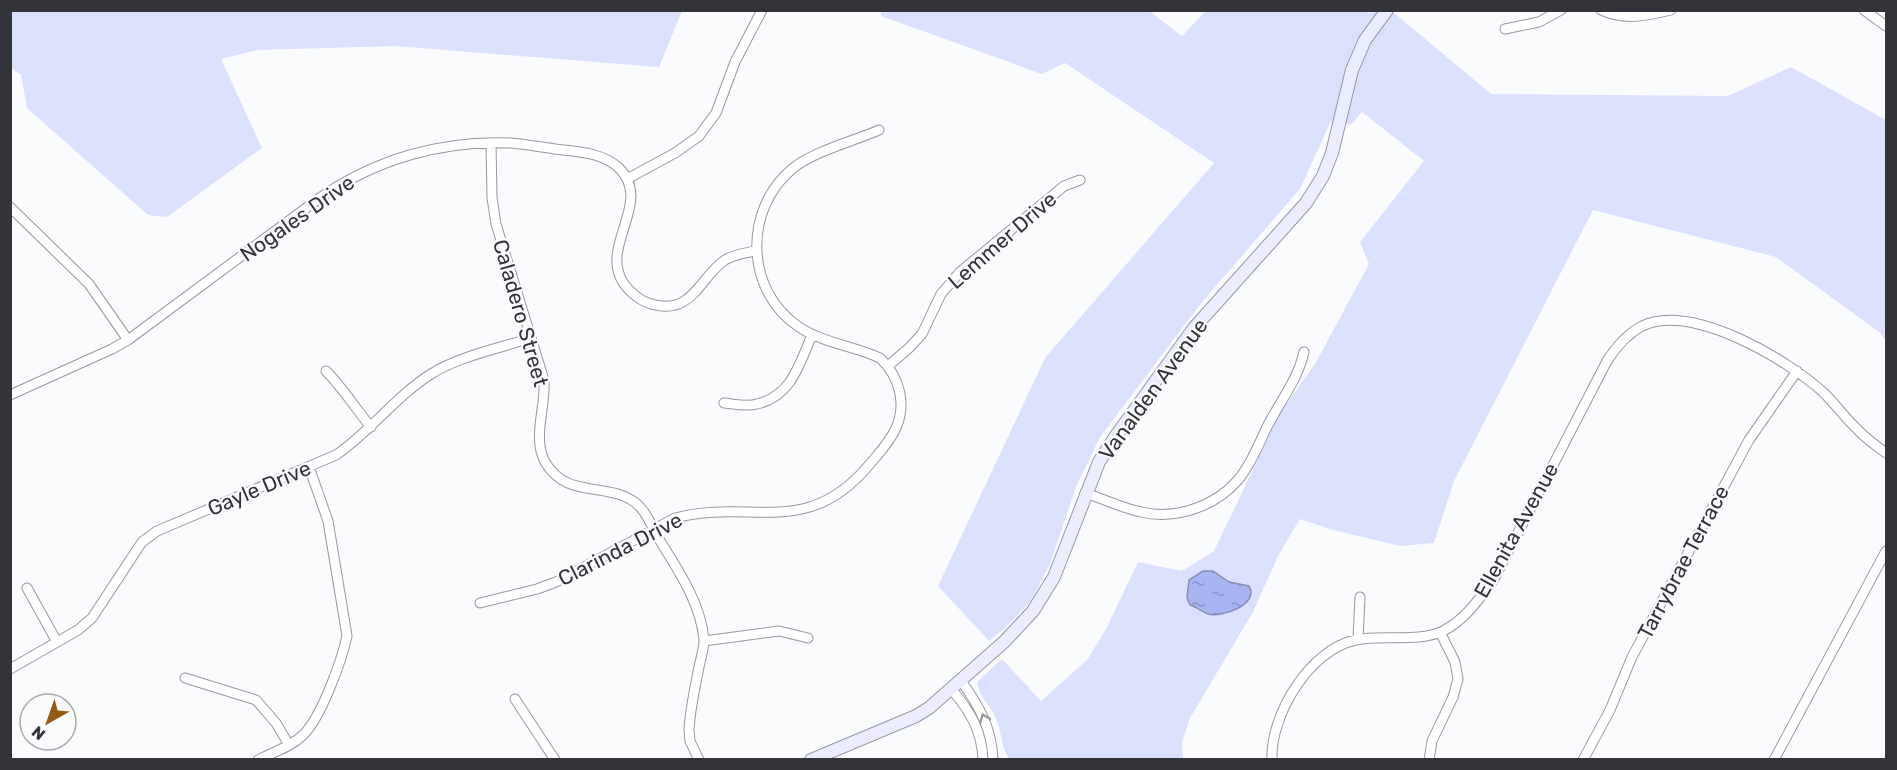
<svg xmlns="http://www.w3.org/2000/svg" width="1897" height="770" font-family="Rubik,sans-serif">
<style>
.grass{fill:#dbe1fd}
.water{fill:url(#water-ripples);stroke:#868eba;stroke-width:1.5}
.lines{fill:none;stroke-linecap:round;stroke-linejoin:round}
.street-casing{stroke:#9598a4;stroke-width:11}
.secondary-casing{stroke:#9598a4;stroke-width:14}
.street{stroke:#fff;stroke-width:9}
.secondary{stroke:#eaedfe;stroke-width:12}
.oneway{stroke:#999a9c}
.labels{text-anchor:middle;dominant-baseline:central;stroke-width:4.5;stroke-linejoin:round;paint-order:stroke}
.street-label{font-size:21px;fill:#333439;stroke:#fafbfd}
</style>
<defs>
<pattern id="water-ripples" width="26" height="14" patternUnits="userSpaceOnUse" patternTransform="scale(1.5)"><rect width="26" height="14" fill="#a9b4f2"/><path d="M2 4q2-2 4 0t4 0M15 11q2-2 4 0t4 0" fill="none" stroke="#8a93c5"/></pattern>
</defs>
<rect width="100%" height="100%" fill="#fafbfd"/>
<!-- grass -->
<path class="grass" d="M881,10L1149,11L1182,36L1206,11H1369L1368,15L1372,11H1392L1491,94L1728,96L1791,67L1886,120V341L1879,332L1776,257L1593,210L1454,481L1434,543L1400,546L1333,530L1300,519L1278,556L1253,612L1190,718L1182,742L1183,759H1010C1001,748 1002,733 996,719C991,706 979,697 977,682L1002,659L1041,701L1087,660L1106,629L1138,562L1182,571L1214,551L1280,413L1315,364L1369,264L1360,242L1424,161L1362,112L1351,125L1331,121L1300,189L1202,302L1100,437L1076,487L1050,564L1030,602L1005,628L989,641L938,586L1045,358L1214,163L1065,63L1042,74L881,16Z
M10,11L11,10L682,11L659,67L395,46L257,50L221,59L262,148L167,217L148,215L27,108L21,75L11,68Z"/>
<!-- water -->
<path class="water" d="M1203,571H1213L1229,582L1249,586C1260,604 1222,618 1208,614C1202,612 1197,607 1190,605L1187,598L1189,580Z"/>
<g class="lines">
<!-- street casing -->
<g class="street-casing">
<path id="street" d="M1601,10C1625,21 1646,16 1671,10
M1864,10L1886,26
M1505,29L1539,22L1561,10
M491,143L492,198L496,224L544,380C546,407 532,437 545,462C563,492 589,486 618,494C628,497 638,503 644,512C649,519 653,528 657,536C676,567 701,602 704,640C704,648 701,658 699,667C695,688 690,709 689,730L690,741L699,760
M627,179L675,153L699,136L716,113L735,62L762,10
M10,207L89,284L128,340
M888,366L909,348L922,334L941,294L960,272L1064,186L1080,180
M326,371C343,388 355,408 371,427
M10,395L112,349L128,340L321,197C377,159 442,140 510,143C525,144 540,147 555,149C577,152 602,152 619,168C654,203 598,246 624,284C630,292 638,299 648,303C693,318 699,277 725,260C735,254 745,253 756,251
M724,403C734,404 747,407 757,404C792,396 799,364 812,335
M1085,493C1104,499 1122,508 1141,512C1175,520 1214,507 1237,481C1251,465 1259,443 1268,425C1281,400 1298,379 1304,352
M27,588L57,642
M480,603L537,589L556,582L675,518C751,498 806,540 869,465C879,453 890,442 896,428C907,403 899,376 880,358C854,346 823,343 799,327C745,291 743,210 792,169C812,152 854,141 879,130
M1358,639L1360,597
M704,641L779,631L808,638
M10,669L78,630L92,618L142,542L157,531L336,455C370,432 396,396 431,374C457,357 500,348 531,338
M185,678L256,700L276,723L289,745
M961,681C979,705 992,729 993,760
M952,690C970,711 982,731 983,760
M515,699L555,760
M258,760C273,752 291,747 303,735C321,718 342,660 347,636L328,521L309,467
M1272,760C1270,715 1310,649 1356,640C1381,634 1418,643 1443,631C1465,620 1479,599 1494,579L1607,361C1616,347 1627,334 1642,326C1692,302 1788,360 1824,393C1836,405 1846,419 1858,430C1866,439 1877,446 1886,453
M1429,760L1432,741L1453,697L1458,679L1455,662L1440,632
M1583,760L1610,710L1632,657L1749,440L1797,371
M1774,760L1886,551"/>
</g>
<!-- secondary casing -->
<g class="secondary-casing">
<path id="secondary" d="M811,760L916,716L929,708L1004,642L1033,611L1054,577L1099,462L1115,437L1194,328L1306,203L1323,176L1332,153L1352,70L1365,40L1387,10"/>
</g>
<!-- street -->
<use href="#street" class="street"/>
<!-- secondary -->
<use href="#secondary" class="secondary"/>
</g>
<!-- one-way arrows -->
<defs><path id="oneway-chevron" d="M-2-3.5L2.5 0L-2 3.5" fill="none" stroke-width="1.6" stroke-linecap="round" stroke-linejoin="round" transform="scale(1.5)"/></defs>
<use class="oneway" href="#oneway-chevron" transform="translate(984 718) rotate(-112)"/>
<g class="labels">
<!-- street labels -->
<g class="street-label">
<text transform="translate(297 218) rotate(-35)">Nogales Drive</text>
<text transform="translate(1002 240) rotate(-41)">Lemmer Drive</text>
<text transform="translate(521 313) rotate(74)">Caladero Street</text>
<text transform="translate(1153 389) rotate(-54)">Vanalden Avenue</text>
<text transform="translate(259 488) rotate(-23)">Gayle Drive</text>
<text transform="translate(1516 530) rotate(-61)">Ellenita Avenue</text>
<text transform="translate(620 549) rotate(-27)">Clarinda Drive</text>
<text transform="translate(1683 562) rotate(-62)">Tarrybrae Terrace</text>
</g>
</g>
<!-- border -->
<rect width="1897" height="770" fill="none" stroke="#333439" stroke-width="24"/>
<!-- north arrow -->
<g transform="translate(48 722) rotate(220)"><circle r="28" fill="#fafbfd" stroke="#aaabaf" stroke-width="1.5"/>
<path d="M0-4.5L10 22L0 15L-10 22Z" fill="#925a12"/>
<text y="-9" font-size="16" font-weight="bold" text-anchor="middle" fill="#333439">N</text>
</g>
</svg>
